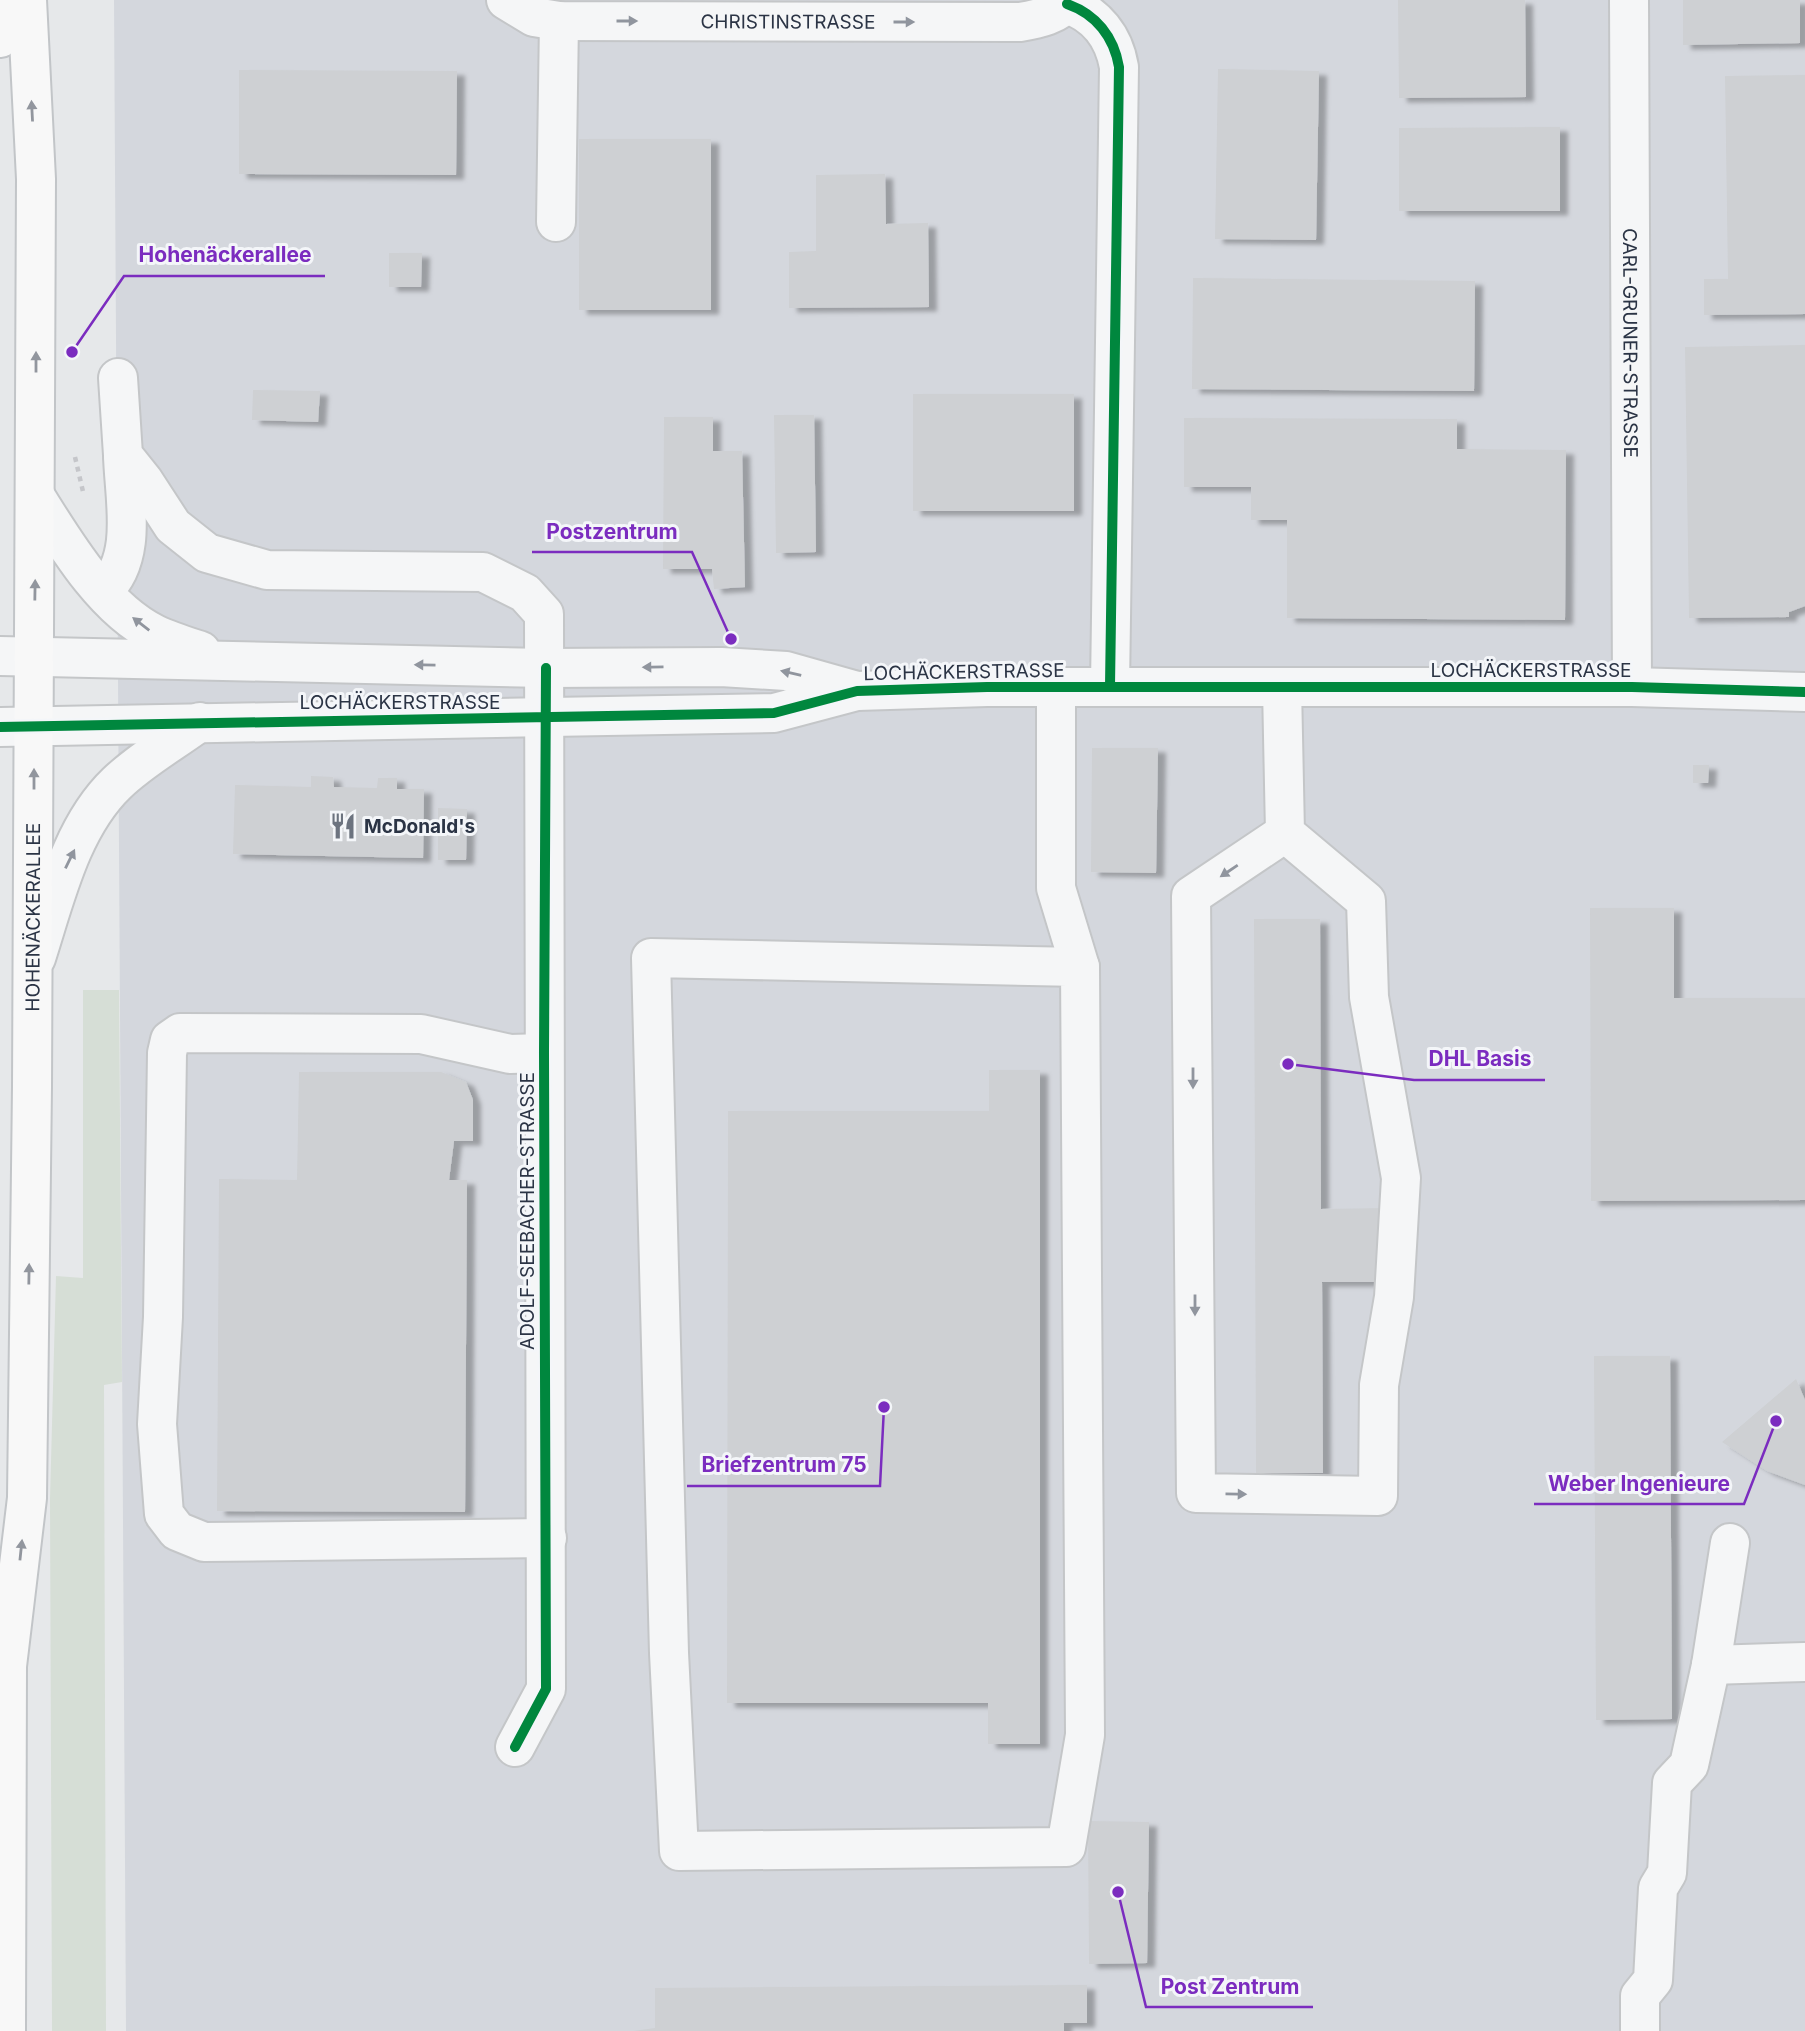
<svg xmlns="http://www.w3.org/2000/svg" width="1805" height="2031" font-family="Inter,sans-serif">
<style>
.built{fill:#d4d7dd}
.green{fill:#d6ded6}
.building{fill:#ced0d3;filter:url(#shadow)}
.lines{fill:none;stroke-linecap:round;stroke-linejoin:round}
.minor-casing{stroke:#c4c6c8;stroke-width:42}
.major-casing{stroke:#c2c5c8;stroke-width:42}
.path{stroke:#c5c6ca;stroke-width:4.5;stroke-dasharray:5 5;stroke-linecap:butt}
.minor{stroke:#f5f6f7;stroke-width:38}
.major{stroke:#f8f8f8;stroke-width:38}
.cycleway-casing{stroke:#f4f6f9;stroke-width:15}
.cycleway{stroke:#00873e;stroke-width:10}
.oneway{fill:#90959e}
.oneway2{fill:#92969e}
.labels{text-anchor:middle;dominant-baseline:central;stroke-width:6;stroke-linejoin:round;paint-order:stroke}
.street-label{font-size:19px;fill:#2b3445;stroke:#f4f6f9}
.poi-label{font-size:19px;font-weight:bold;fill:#2b3445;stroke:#f4f6f9;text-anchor:start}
.leader{fill:none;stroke:#7b2cbf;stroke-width:2.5}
.callout-dot{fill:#7b2cbf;stroke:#f4f6f9;stroke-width:2.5}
.callout-label{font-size:21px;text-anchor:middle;font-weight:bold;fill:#7b2cbf;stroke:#f4f6f9;stroke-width:6;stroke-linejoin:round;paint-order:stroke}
</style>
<defs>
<filter id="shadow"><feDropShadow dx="8" dy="4.5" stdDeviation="2" flood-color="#0004"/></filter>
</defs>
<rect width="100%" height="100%" fill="#e6e8ea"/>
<!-- built -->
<path class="built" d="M114,0H1805V2031H126Z"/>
<!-- green -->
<path class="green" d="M83,990H119L122,1382L104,1385L106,2031H52L50,1499L56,1276L83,1278Z"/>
<!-- building -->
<path class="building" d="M1398,0H1525L1526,97L1399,98Z
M1683,0H1800V43L1683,45Z
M1218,69L1319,71L1316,240L1215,239Z
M239,70L457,71L456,175L239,174Z
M1805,75V314L1704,315V279H1728L1725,76Z
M1560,127V211H1399V128Z
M579,139H711V310H579Z
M885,174L886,224L928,223L929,307L789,308V252L816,251V175Z
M389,253H422L421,287H389Z
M1193,278L1475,281L1474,391L1192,389Z
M1805,345V606L1789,612V617L1689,618L1685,347Z
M253,390L320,391L318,422L252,420Z
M913,394H1074V511H913Z
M774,415H814L816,552L776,553Z
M664,417H713V451H742L745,587L714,589L712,569H663Z
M1184,418L1457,419V449L1566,450L1565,620L1287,618V520H1251V487H1184Z
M1092,748H1158L1156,873L1091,872Z
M1693,765H1709L1708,783H1693Z
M311,776L333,777L334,787L377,788L378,778H397V789H424L423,858L233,854L235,785L311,787Z
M438,808L467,809L466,860H438Z
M1590,908H1674V998H1805V1200L1591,1201Z
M1254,919H1320L1321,1209L1391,1208V1282H1322L1323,1473H1256Z
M989,1070H1040V1744H988V1703H727L728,1111H989Z
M299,1072H441L466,1082L473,1100V1141H454L449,1180H467L465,1512L217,1511L219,1179L297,1180Z
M1594,1356H1670L1672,1719L1596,1720Z
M1796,1379L1805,1400V1485L1767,1471L1722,1442Z
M1088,1821L1149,1822L1147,1963L1089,1964Z
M1087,1985V2023H1064V2031H633L655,2028V1988Z"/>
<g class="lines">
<!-- minor casing -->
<g class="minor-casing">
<g id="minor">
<path id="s1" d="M506,0L534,17L559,21L1020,22C1038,19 1058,15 1070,0"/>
<path id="s2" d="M1629,0L1632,687"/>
<path d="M1067,4C1096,14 1114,37 1119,67L1110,686"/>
<path d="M556,222L559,21"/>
<path d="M118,378L123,455L143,480L173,526L207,553L267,570L483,572L525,593L544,614L546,1689L515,1747"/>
<path d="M37,499C66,545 104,609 155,634C170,641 186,646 201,651"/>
<path d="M103,591C139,558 124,499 123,455"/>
<path d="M0,656L546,668L721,667L786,671L857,691"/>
<path d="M1056,687V888L1080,967"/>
<path d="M1282,687L1285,833L1366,901L1369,997L1401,1178L1394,1297L1379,1385L1378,1496L1196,1493L1191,896L1285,833"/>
<path d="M0,727L774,713L857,691L987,687H1632L1805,692"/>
<path d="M36,958C55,899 71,827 117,783C142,759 173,742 200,722"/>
<path d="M651,958L1080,967L1085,1735L1066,1847L679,1851L669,1653Z"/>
<path d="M544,1053L510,1054L421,1034L180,1033L170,1040L167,1053L163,1317L157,1424L164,1514L177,1531L204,1542L547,1538"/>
<path d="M1711,1665L1805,1662"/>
<path d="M1640,2031V1996L1653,1980L1658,1888L1667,1873L1672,1783L1689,1765L1711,1665L1730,1543"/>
</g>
</g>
<!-- major casing -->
<g class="major-casing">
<g id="major">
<path d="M0,38L10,0"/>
<path id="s3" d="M6,2031L7,1666L27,1498L32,1087L36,179L27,0"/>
</g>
</g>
<!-- path -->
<path class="path" d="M75,457L84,496"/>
<!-- minor -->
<use href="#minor" class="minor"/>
<!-- major -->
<use href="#major" class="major"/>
<!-- cycleway casing -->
<g class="cycleway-casing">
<path id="cycleway" d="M1067,4C1096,14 1114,37 1119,67L1110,686
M0,727L774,713L857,691L987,687H1632L1805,692
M515,1747L546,1689L544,1053L546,668"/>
</g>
<!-- cycleway -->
<use href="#cycleway" class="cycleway"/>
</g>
<!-- one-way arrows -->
<defs><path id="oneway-solid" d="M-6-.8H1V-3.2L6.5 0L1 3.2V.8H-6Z" transform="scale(1.75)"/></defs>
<g class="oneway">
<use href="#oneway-solid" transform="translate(627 21)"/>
<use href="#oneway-solid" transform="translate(904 22)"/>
<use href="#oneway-solid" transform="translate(141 624) rotate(-142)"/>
<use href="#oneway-solid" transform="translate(425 665) rotate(-179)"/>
<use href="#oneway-solid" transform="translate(653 667) rotate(179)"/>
<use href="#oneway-solid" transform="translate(791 673) rotate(-167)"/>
<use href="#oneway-solid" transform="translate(70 859) rotate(-64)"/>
<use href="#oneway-solid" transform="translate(1229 871) rotate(146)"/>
<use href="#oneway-solid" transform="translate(1193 1078) rotate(90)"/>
<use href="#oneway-solid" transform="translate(1195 1305) rotate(90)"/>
<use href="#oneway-solid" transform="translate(1236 1494) rotate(1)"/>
</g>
<g class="oneway2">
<use href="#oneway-solid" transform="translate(32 111) rotate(-93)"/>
<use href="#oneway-solid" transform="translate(36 362) rotate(-90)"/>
<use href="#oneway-solid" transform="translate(35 590) rotate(-89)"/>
<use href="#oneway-solid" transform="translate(34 779) rotate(-90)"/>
<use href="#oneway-solid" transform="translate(29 1274) rotate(-89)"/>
<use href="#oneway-solid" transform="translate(21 1550) rotate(-84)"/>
</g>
<!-- icons -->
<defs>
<g id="restaurant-bare" transform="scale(2.1)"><path d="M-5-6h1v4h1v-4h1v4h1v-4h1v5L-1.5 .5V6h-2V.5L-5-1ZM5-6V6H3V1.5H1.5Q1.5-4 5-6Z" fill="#6c737f" stroke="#f4f6f9" stroke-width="2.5" paint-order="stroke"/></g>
</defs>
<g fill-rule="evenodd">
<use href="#restaurant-bare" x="343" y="826"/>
</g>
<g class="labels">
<!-- street labels -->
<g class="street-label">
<text stroke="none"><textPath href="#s1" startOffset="287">CHRISTINSTRASSE</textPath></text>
<text stroke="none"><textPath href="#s2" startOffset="343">CARL-GRUNER-STRASSE</textPath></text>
<text x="1531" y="670">LOCHÄCKERSTRASSE</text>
<text transform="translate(964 672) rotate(-1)">LOCHÄCKERSTRASSE</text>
<text x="400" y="702">LOCHÄCKERSTRASSE</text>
<text stroke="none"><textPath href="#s3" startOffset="1115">HOHENÄCKERALLEE</textPath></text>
<text transform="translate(527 1211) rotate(-90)">ADOLF-SEEBACHER-STRASSE</text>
</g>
<!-- poi labels -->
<g class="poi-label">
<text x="364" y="826">McDonald's</text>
</g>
</g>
<!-- callouts -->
<path class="leader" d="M72 352L124 276H325M731 639L692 552H532M1288 1064L1414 1080H1545M884 1407L880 1486H687M1776 1421L1744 1504H1534M1118 1892L1146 2007H1313"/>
<g class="callout-dot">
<circle cx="72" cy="352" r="7"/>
<circle cx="731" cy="639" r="7"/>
<circle cx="1288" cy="1064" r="7"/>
<circle cx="884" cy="1407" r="7"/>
<circle cx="1776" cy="1421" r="7"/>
<circle cx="1118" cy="1892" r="7"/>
</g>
<g class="callout-label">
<text x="225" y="262">Hohenäckerallee</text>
<text x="612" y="539">Postzentrum</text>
<text x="1480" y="1066">DHL Basis</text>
<text x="784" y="1472">Briefzentrum 75</text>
<text x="1639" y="1491">Weber Ingenieure</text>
<text x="1230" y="1994">Post Zentrum</text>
</g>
</svg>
